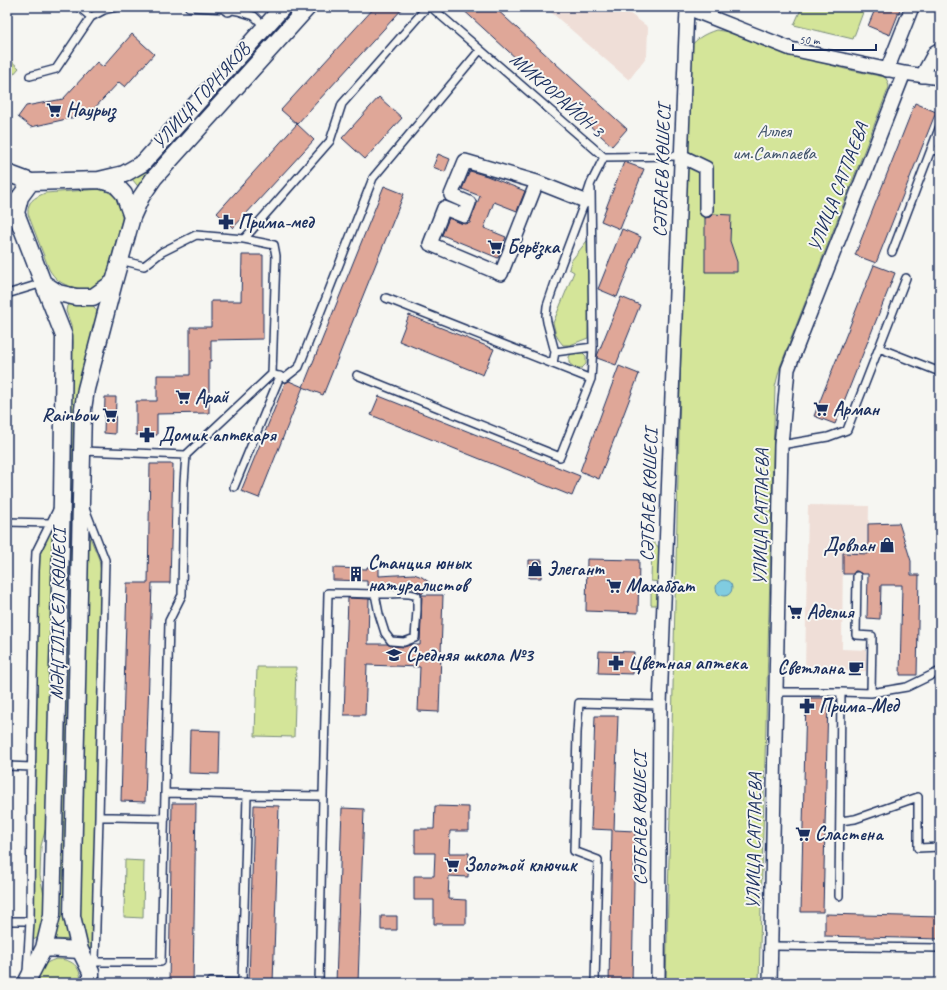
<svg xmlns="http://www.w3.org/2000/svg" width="947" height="990" font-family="Caveat,sans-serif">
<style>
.built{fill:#efded7}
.green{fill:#d4e599;stroke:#788a7c}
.water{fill:#80cce0;stroke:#588dac}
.building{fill:#dfa798;stroke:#1b2f5e}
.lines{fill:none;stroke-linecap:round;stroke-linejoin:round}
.service-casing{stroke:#1b2f5e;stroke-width:10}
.minor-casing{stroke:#1b2f5e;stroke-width:16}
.tertiary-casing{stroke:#1b2f5e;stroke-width:19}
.service{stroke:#f6f6f2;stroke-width:7}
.minor{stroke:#f6f6f2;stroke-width:13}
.tertiary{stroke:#f6f6f2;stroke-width:16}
.labels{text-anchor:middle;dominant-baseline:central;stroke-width:4;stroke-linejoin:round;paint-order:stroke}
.street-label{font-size:19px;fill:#1b2f5e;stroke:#f6f6f2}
.poi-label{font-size:19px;font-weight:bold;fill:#1b2f5e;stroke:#f6f6f2;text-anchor:start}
.park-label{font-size:19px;fill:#40536a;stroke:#f6f6f2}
</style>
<rect width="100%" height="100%" fill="#f6f6f2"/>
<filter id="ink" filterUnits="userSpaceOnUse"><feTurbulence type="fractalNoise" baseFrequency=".025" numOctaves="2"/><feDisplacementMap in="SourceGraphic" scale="8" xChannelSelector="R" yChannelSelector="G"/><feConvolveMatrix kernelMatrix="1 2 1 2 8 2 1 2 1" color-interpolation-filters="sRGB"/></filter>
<g filter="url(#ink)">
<!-- built -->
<path class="built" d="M545,7H621L648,27L647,56L629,80Z
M808,505L869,506L868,554L843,553L842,649L866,650V671L805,670Z"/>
<!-- green -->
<path class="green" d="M291,7H300L141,190L132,179L149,167Z
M802,7H865L853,39L794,25Z
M716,30L729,32L767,46L805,58L845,69L885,77L888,82L889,87L780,367L775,387L759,983H666L688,53C692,40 704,34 716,30Z
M7,57L19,68L7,82Z
M102,189L110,193L116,197L121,204L122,219L106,277C105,279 103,283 101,285C92,293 68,288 59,281C55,278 51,273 49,269L28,214C27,201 34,198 45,193Z
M590,237L588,338L570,345H563L559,340L556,335L553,323L574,272L569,269L571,261Z
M71,302L92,304L97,311V320L81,386L72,940L55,939L59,918L60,901L73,342L71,325L66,311L67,306Z
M572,352H582L586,356V364L582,368H575L569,363V357Z
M53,521L48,820L41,846L40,876L45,900V912L39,937L33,940L30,939L38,558L39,553Z
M85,525L99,559L101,572L92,947L90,950L82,937L78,911Z
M652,542C665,546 660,570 660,582L651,581Z
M651,590H660V605H651Z
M257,667H296L294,737L255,736Z
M125,860L144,861L143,918L124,917Z
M56,959C72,959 81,966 81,983H35C37,970 43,963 56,959Z"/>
<!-- water -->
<path class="water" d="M716 588a8 8 0 1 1 16 0a8 8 0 1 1-16 0Z"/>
<!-- building -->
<path class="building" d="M375,7H404L297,124L281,110Z
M460,7H494L627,129L612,146Z
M876,7H901L890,35L868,26Z
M132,34L154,54L125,87L119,82L89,114L31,127L18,117L26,106L63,99L97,62L103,67Z
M379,97L402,118L365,159L342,138Z
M915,103L936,112L876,263L855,255Z
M297,124L314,140L233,228L217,213Z
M438,154L450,159L445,172L433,167Z
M624,162L644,169L620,229L601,221Z
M470,171L487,176L525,191L517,211L494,202L484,228L506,237L498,258L442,235L449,218L461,223L465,224L470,223L471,219L480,196L462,189Z
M384,186L404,194L323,395L303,387Z
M713,214L731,215L730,241L737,262V272H705V218L710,217Z
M622,229L641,237L617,297L598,289Z
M242,255H263V339L211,340V361H209V413L157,414V435H136V401H157V375H190V327H211V301H241Z
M874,265L895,273L835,424L814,416Z
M621,297L640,305L616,365L597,358V356Z
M409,315L494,349L483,375L399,341Z
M619,366L639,374L599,479L580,471Z
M289,381L303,387L259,498L241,491L285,383Z
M379,396L580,476L572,496L371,415Z
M105,397H116L115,434L104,433Z
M150,464H173L170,583H152L145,802L121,801L127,583H148Z
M899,523L911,561V575H919L917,675H900L902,585H881L880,619L867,618L868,574H862L857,571H855L853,574H843V553L868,554V524Z
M587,559L639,560L638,613L586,611Z
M529,560H542L541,578H529Z
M367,567H379V576L414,574L422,577L430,583L422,594L419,591L411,588H402L401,584L379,585V586L367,585V581L333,580V568L367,569Z
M422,595H443L439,712L418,711L420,667L367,665L365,715H344L348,598L369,599L368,644H387L391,646L404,647L410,645H420Z
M599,651L634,652L633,674L598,673Z
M806,698H828L823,912H801Z
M595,716H618L614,830L635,831L632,983H609L612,830L591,829Z
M190,730L220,731L219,774L189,773Z
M172,803H196L193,983H169Z
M254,805L279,806L273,983H249Z
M435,806L469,807V831H450L449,853H469L468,877L449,876L448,899L466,900V924H434V900H414V876H434L435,853H415V829H434Z
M342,808L364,809L358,983H336Z
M825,914L940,917V939L825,936Z
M381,916H397V930H381Z"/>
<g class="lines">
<!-- service casing -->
<g class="service-casing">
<path id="service" d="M79,7L91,17
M189,7L228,9L238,11L254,16L265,27
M431,7L604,157L681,156
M30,76L56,69L91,17L104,10L117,7
M931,149L940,152
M244,239L330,141L342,104L427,7
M892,252L940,126
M120,260L144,266L162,252L196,235L244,239L274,245L276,256L272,374L186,455L184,483L182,595L169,621L165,793L247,795
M7,294L43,283
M879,348L940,372
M555,352L593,347
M553,363L555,352L547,322L546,316L547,306L561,265L585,201L591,183L604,157
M272,374L285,378L299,367L373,178L480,50
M357,375L560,457L591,379L386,298
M591,379L593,347L591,189
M781,445L828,437L847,430L906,278
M82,451L186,455
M234,487L280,376
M86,511L105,560L99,817L95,962L92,970
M7,522L50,523
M776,692H841L839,896
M841,692L871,693L872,636L856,635L857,576
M871,693L907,687L940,671
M7,766L32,767
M323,796L328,593C347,593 366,594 385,594C397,594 406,592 417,596V610L415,638L404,642L391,641L385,633L379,614L375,594
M99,817H112L165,818
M840,821L855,819L918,797V848L940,847
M7,921H30
M771,946L940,948
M95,962H161L165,793
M27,972L30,921L31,794L35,571L36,552L58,508
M211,983V982L242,983L247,795L323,796L319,983
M595,983L598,860L574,851L577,733L579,703L660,705"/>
</g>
<!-- minor casing -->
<g class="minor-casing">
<path id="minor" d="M685,7L791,49L904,73L940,78
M228,9V7
M887,70L912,7
M922,76L935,52L940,49
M681,156L706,168V210
M537,182L465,161L451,195L469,203L464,216L444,208L430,244L501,274L537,182L585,201
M658,983L660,705L687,8
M770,983L781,445L788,369L904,73"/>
</g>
<!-- tertiary casing -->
<g class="tertiary-casing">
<path id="tertiary" d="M7,173L31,182
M99,180L124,174L143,163L283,7
M7,203L16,213L43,283L58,293L76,297H93L114,282L132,217L124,194L115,184L99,180L31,182L20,197L16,213
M132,217L141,197L154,178L308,7
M43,283L64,336L62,498L52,915L44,948
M80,950L72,916L83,409L86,389L114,282
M26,983L27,981L44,948L80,950L91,972V983"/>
</g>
<!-- service -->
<use href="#service" class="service"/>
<!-- minor -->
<use href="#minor" class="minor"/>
<!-- tertiary -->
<use href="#tertiary" class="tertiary"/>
</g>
</g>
<!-- icons -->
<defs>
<g id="supermarket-bare" transform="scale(1.2)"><path d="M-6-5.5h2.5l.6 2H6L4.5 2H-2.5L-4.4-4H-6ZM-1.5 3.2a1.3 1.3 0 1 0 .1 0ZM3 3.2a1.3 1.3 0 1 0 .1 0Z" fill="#1b2f5e" stroke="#f6f6f2" stroke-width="2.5" paint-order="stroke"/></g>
<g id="pharmacy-bare" transform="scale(1.2)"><path d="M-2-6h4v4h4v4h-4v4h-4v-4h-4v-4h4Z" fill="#1b2f5e" stroke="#f6f6f2" stroke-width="2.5" paint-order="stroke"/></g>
<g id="shop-bare" transform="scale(1.2)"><path d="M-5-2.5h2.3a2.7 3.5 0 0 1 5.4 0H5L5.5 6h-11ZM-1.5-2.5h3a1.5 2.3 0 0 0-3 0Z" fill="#1b2f5e" stroke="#f6f6f2" stroke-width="2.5" paint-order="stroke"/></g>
<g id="building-bare" transform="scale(1.2)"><path d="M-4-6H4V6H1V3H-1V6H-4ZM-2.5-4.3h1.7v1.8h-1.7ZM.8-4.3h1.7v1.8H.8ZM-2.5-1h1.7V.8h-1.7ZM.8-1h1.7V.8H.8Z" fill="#1b2f5e" stroke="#f6f6f2" stroke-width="2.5" paint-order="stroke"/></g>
<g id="school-bare" transform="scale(1.2)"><path d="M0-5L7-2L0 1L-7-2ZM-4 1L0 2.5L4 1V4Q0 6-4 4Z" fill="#1b2f5e" stroke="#f6f6f2" stroke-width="2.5" paint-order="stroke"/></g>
<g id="cafe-bare" transform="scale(1.2)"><path d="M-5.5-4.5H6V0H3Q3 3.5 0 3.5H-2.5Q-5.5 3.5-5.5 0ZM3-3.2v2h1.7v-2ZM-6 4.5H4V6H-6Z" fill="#1b2f5e" stroke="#f6f6f2" stroke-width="2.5" paint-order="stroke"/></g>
</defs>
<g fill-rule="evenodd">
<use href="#supermarket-bare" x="54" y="110"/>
<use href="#pharmacy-bare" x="226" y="222"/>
<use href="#supermarket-bare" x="495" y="247"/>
<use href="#supermarket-bare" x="183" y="397"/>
<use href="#supermarket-bare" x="821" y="409"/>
<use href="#supermarket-bare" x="110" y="415"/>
<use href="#pharmacy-bare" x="147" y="435"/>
<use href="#shop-bare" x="887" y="545"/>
<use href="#shop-bare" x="535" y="569"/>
<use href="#building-bare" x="356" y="574"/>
<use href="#supermarket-bare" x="614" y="586"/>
<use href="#supermarket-bare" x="795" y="612"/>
<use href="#school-bare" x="394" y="655"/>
<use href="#pharmacy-bare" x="616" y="663"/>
<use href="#cafe-bare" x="856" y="668"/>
<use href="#pharmacy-bare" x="807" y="706"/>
<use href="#supermarket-bare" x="803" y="834"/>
<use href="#supermarket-bare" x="452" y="865"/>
</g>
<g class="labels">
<!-- street labels -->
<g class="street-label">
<text transform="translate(557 95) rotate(41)">МИКРОРАЙОН 3</text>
<text transform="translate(201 96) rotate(-48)">УЛИЦА ГОРНЯКОВ</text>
<text transform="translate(662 171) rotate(-88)">СӘТБАЕВ КӨШЕСІ</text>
<text transform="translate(838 187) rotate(-69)">УЛИЦА САТПАЕВА</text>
<text transform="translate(649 495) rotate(-88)">СӘТБАЕВ КӨШЕСІ</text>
<text transform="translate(761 517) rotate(-89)">УЛИЦА САТПАЕВА</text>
<text transform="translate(58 614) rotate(-89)">МӘҢГІЛІК ЕЛ КӨШЕСІ</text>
<text transform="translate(640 819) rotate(-90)">СӘТБАЕВ КӨШЕСІ</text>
<text transform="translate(754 841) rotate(-89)">УЛИЦА САТПАЕВА</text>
</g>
<!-- poi labels -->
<g class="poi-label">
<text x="66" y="110">Наурыз</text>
<text x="238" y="222">Прима-мед</text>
<text x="507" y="247">Берёзка</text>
<text x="195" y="397">Арай</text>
<text x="833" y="409">Арман</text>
<text x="98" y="415" text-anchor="end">Rainbow</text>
<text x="159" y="435">Домик аптекаря</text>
<text x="875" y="545" text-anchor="end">Довлан</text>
<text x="368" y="563">Станция юных<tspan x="368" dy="22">натуралистов</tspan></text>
<text x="547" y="569">Элегант</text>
<text x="626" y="586">Махаббат</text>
<text x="807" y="612">Аделия</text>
<text x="406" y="655">Средняя школа №3</text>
<text x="628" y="663">Цветная аптека</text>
<text x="844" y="668" text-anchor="end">Светлана</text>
<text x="819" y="706">Прима-Мед</text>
<text x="815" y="834">Сластена</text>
<text x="464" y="865">Золотой ключик</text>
</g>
<!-- park labels -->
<g class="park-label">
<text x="774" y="131">Аллея<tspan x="774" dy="22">им.Сатпаева</tspan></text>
</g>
</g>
<!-- margin -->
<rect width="947" height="990" fill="none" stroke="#f6f6f2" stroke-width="24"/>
<rect x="12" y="12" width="923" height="966" fill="none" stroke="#1b2f5e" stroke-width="1.5" filter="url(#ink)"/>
<!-- scale -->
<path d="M793 44v6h83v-6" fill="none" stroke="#1b2f5e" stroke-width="2"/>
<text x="799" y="44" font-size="12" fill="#1b2f5e" stroke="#f6f6f2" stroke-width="3" paint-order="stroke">50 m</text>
</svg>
